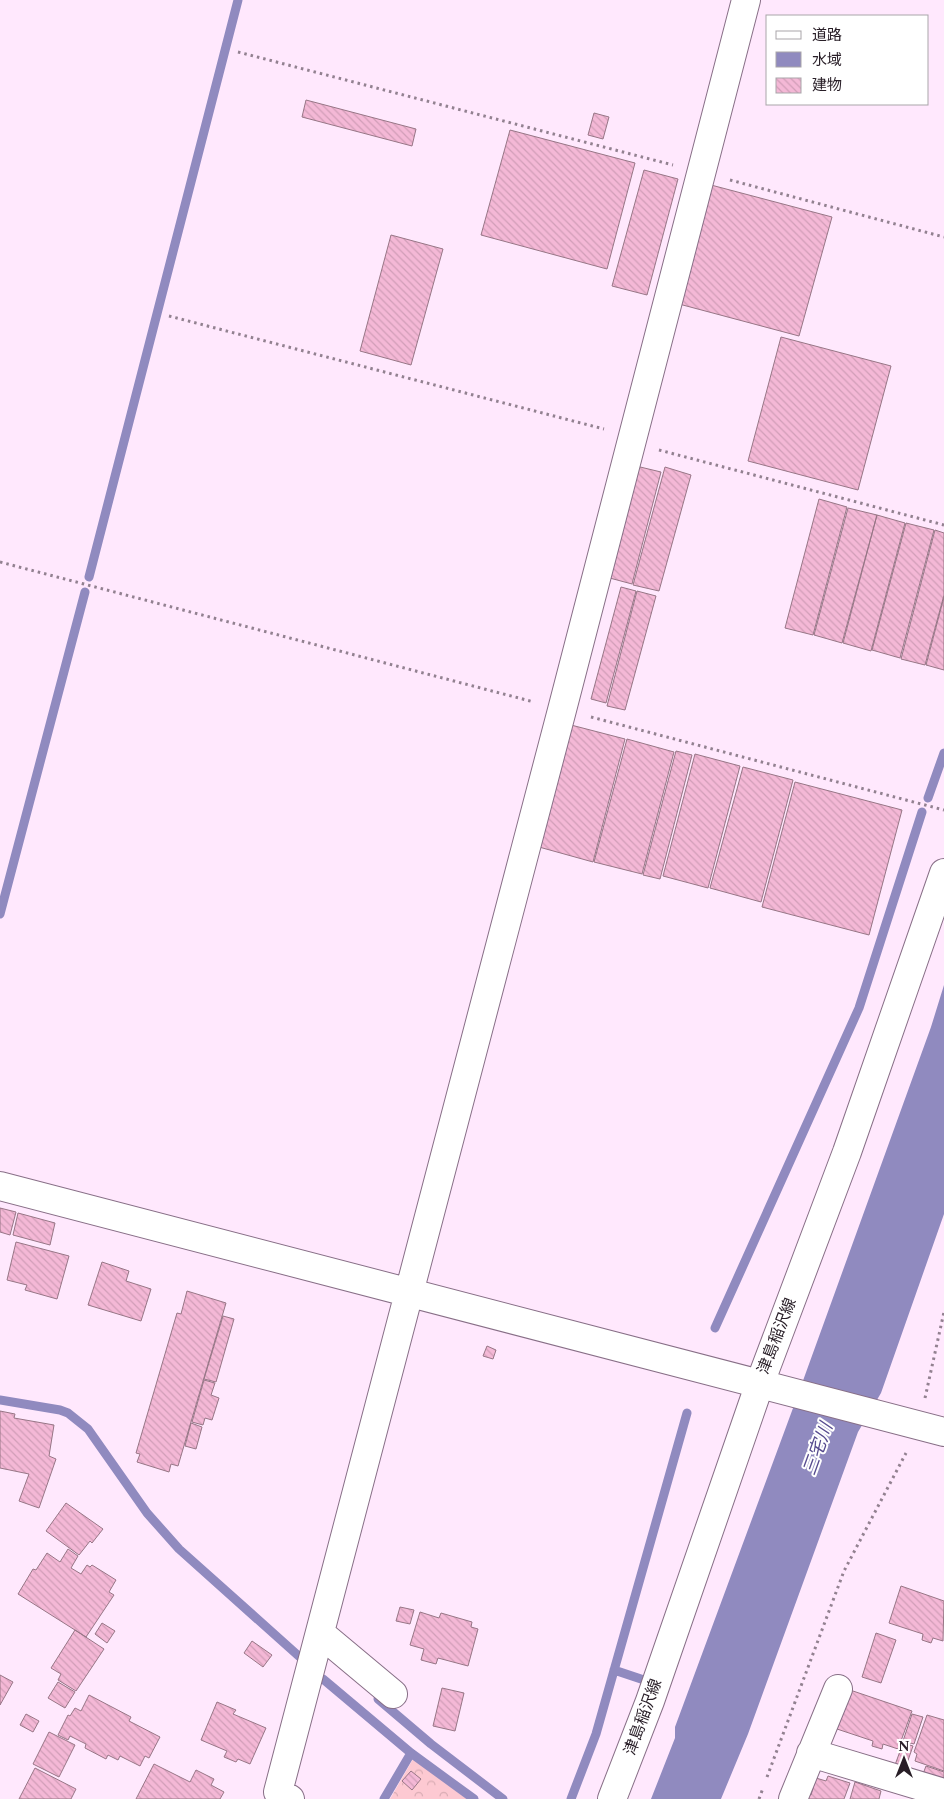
<svg xmlns="http://www.w3.org/2000/svg" width="944" height="1799" font-family="Spectral,'Noto Sans JP',serif">
<style>
.park{fill:url(#park-crowns)}
.water{fill:#908abf}
.lines{fill:none;stroke-linecap:round;stroke-linejoin:round}
.stream{stroke:#908abf;stroke-width:9}
.building{fill:url(#building-back-hatch);stroke:#977686}
.minor-casing{stroke:#886f87;stroke-width:30}
.major-casing{stroke:#886f87;stroke-width:30}
.path{stroke:#928190;stroke-width:3;stroke-dasharray:2.5 4;stroke-linecap:butt}
.minor{stroke:#fff;stroke-width:28}
.major{stroke:#fff;stroke-width:28}
.labels{text-anchor:middle;dominant-baseline:central;stroke-width:4;stroke-linejoin:round;paint-order:stroke}
.street-label{font-size:16px;fill:#281e27;stroke:#fff}
.water-label{font-size:18px;font-style:italic;fill:#574b8f;stroke:#fff}
</style>
<defs>
<pattern id="park-crowns" width="20" height="18" patternUnits="userSpaceOnUse" patternTransform="scale(1.25)"><rect width="20" height="18" fill="#fdc9d2"/><path d="M2 6a3 3 0 1 1 6 0M12 15a3 3 0 1 1 6 0" fill="none" stroke="#d9acb4"/></pattern>
<pattern id="building-back-hatch" width="6" height="6" patternUnits="userSpaceOnUse" patternTransform="scale(1.25)"><rect width="6" height="6" fill="#f4b8d6"/><path d="M-1 5l2 2M0 0l6 6M5-1l2 2" fill="none" stroke="#d19eb8"/></pattern>
</defs>
<rect width="100%" height="100%" fill="#ffe8fd"/>
<!-- park -->
<path class="park" d="M413,1759L467,1799H390Z"/>
<!-- water -->
<path class="water" d="M944,985V1214L881,1393L858,1432L748,1734L721,1799H651L675,1738V1727L796,1400L931,1027Z"/>
<g class="lines">
<!-- stream -->
<path class="stream" d="M89,577L238,0
M928,798L944,753
M0,914L85,592
M715,1328L859,1008L922,812
M0,1400L60,1410L68,1413L88,1429L147,1513L179,1549L302,1659
M614,1670L641,1679
M323,1679L411,1753L474,1799
M378,1699L431,1744L503,1799
M384,1799L411,1753
M571,1799L596,1734L687,1413"/>
</g>
<!-- building -->
<path class="building" d="M306,100L416,129L412,146L302,117Z
M594,113L609,117L603,139L588,135Z
M510,130L635,163L607,269L481,235Z
M644,170L678,179L647,295L612,286Z
M711,185L832,217L799,336L679,304Z
M391,235L443,249L411,365L360,351Z
M781,337L891,366L858,490L748,461Z
M636,466L661,472L632,584L606,577Z
M665,467L691,475L659,591L633,585Z
M819,499L847,507L813,635L785,628Z
M848,508L877,515L842,643L814,635Z
M877,515L905,523L871,651L843,643Z
M906,523L934,530L900,658L872,650Z
M935,530L944,533V595L925,665L901,659Z
M621,587L636,591L606,703L591,699Z
M637,591L656,596L625,710L607,706Z
M944,597V670L926,665Z
M571,725L625,739L593,862L539,847Z
M627,739L674,752L642,874L594,862Z
M676,751L692,755L660,879L643,875Z
M695,754L740,766L708,888L663,876Z
M743,767L793,780L761,902L710,888Z
M795,782L902,810L869,935L762,907Z
M0,1208L16,1212L10,1235L0,1232Z
M18,1213L55,1223L50,1245L13,1235Z
M16,1242L69,1256L57,1299L25,1290L27,1285L7,1280Z
M102,1262L129,1271L126,1281L151,1289L141,1321L88,1305Z
M187,1291L226,1303L178,1466L171,1464L169,1472L137,1462L140,1454L136,1453L177,1313L181,1314Z
M223,1316L234,1319L216,1382L204,1379Z
M487,1346L496,1350L493,1359L483,1356Z
M204,1380L215,1383L211,1395L219,1398L212,1420L205,1418L203,1425L192,1422Z
M0,1411L15,1414L14,1418L54,1425L49,1456L56,1459L39,1508L19,1501L29,1474L0,1468Z
M191,1423L202,1427L196,1449L185,1446Z
M66,1503L103,1529L92,1543L90,1541L79,1555L46,1531Z
M68,1549L78,1556L71,1568L81,1574L87,1565L90,1567L92,1565L116,1580L109,1592L114,1595L86,1637L18,1594L33,1569L36,1570L47,1553L60,1562Z
M901,1586L944,1601L943,1641L933,1638L931,1643L922,1640L923,1634L889,1623Z
M400,1607L414,1610L410,1624L396,1621Z
M420,1612L439,1618L441,1613L472,1622L471,1627L478,1629L468,1666L438,1658L436,1664L421,1660L424,1649L410,1645Z
M102,1623L115,1631L107,1643L95,1634Z
M75,1630L104,1649L76,1691L58,1680L61,1674L51,1668Z
M876,1633L896,1640L881,1683L862,1677Z
M252,1641L272,1655L263,1667L244,1653Z
M0,1675L13,1682L0,1705Z
M58,1682L75,1692L65,1708L48,1698Z
M442,1688L464,1693L455,1731L433,1726Z
M850,1690L912,1711L898,1749L883,1744L882,1749L872,1746L873,1741L837,1729Z
M89,1695L131,1717L129,1721L160,1737L149,1758L145,1756L140,1766L120,1756L118,1760L108,1755L106,1759L85,1748L86,1744L70,1736L68,1740L58,1735L68,1715L70,1716L75,1708L81,1711Z
M217,1702L236,1710L233,1714L266,1728L250,1764L238,1759L236,1762L224,1757L227,1751L201,1740Z
M26,1714L39,1721L33,1732L20,1725Z
M912,1714L923,1717L914,1744L903,1741Z
M927,1715L944,1720V1771L915,1761L917,1754L914,1752Z
M49,1732L75,1745L59,1777L33,1764Z
M903,1743L913,1746L905,1769L895,1765Z
M154,1764L190,1782L196,1770L214,1779L211,1785L224,1792L220,1799H136Z
M926,1766L944,1772V1779L923,1774Z
M35,1768L76,1789L71,1799H19Z
M411,1771L421,1779L412,1790L402,1781Z
M828,1776L850,1783L844,1799H806L808,1794L811,1795L816,1778L826,1781Z
M855,1782L881,1791L879,1799H850Z"/>
<g class="lines">
<!-- minor casing -->
<g class="minor-casing">
<path id="minor" d="M0,1186L944,1432
M320,1633L393,1694
M811,1753L944,1793
M290,1799L278,1792L562,710L746,0
M793,1799L838,1689"/>
</g>
<!-- major casing -->
<g class="major-casing">
<path id="major" d="M612,1799L650,1701L760,1383L847,1152L944,873"/>
</g>
<!-- path -->
<path class="path" d="M238,52L673,165
M730,180L944,237
M169,316L604,429
M659,450L944,525
M0,562L534,702
M591,717L944,810
M925,1398L944,1312
M767,1777L844,1571L906,1453
M759,1799L763,1788"/>
<!-- minor -->
<use href="#minor" class="minor"/>
<!-- major -->
<use href="#major" class="major"/>
</g>
<g class="labels">
<!-- street labels -->
<g class="street-label">
<text transform="translate(777 1336) rotate(-69)">津島稲沢線</text>
<text transform="translate(643 1717) rotate(-70)">津島稲沢線</text>
</g>
<!-- water labels -->
<g class="water-label">
<text transform="translate(818 1449) rotate(-70)">三宅川</text>
</g>
</g>
<!-- legend -->
<rect x="766" y="15" width="162" height="90" fill="#ffffff" stroke="#a9a5a9"/>
<rect x="776" y="31" width="25" height="8" fill="#ffffff" stroke="#a9a5a9"/>
<text x="812" y="40" font-size="15" fill="#281e27">道路</text>
<rect x="776" y="52" width="25" height="15" fill="#908abf" stroke="#a9a5a9"/>
<text x="812" y="65" font-size="15" fill="#281e27">水域</text>
<rect x="776" y="78" width="25" height="15" fill="url(#building-back-hatch)" stroke="#a9a5a9"/>
<text x="812" y="90" font-size="15" fill="#281e27">建物</text>
<!-- north arrow -->
<g transform="translate(904 1759)" stroke="#ffffff" stroke-width="4" paint-order="stroke">
<path d="M0-4L9 19L0 12L-9 19Z" fill="#281e27"/>
<text y="-8" font-size="14" font-weight="bold" text-anchor="middle" fill="#281e27">N</text>
</g>
</svg>
